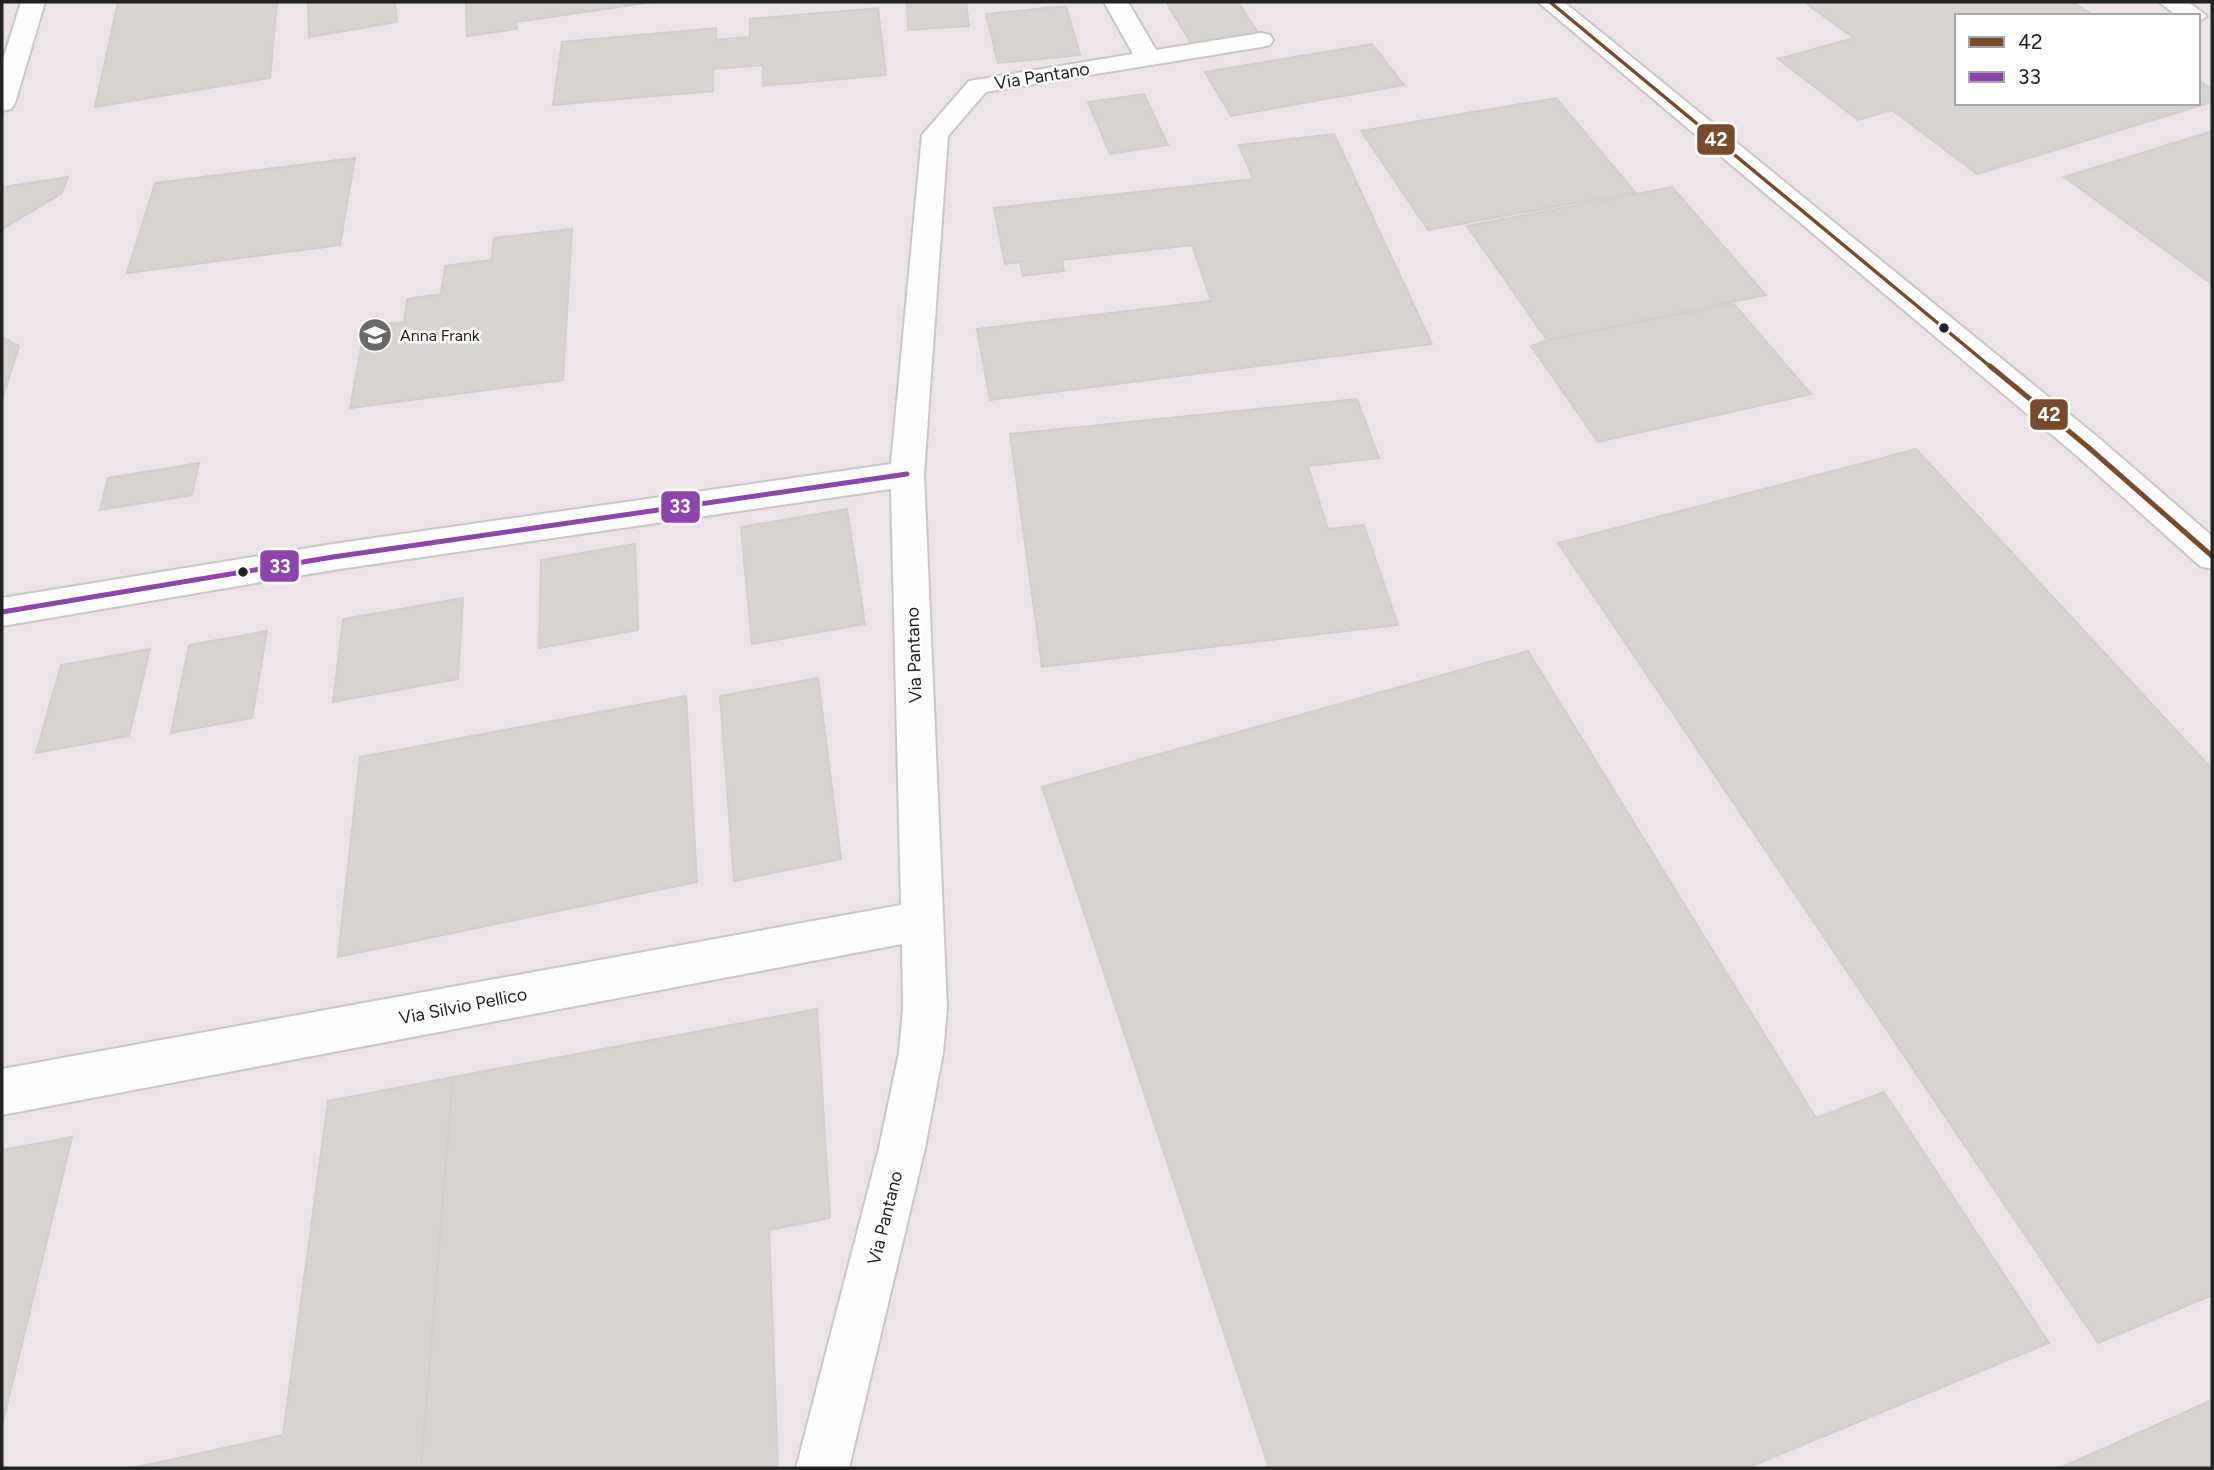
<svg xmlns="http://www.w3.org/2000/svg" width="2214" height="1470" font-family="Figtree,sans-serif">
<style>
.industrial{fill:#ede4e9;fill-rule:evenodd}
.building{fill:#d7d4d2;stroke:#d3d0cc;stroke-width:2}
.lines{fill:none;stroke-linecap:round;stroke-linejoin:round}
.minor-casing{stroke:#c9c8c7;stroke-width:4}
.minor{fill:#fdfcfc;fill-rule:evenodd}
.bus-1-far1-casing{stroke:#fff;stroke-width:7}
.bus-1-casing{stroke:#fff;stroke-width:10}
.bus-2-casing{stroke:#fff;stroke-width:10}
.bus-1-far1{stroke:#7a4b2a;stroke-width:3.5}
.bus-1{stroke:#7a4b2a;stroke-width:5}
.bus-2{stroke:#8e44ad;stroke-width:5}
.bus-dot{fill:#222;stroke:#fff;stroke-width:2.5}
.labels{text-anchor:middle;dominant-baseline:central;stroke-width:5;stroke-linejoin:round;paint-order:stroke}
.far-poi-label{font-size:16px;fill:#222;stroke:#fff;text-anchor:start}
.street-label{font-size:18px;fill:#222;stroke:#fff}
.line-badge{stroke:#fff;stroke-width:2.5}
.badge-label{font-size:19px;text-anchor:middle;font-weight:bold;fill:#fff}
</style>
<rect width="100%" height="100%" fill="#f0eeeb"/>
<!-- industrial -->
<path class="industrial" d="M2,2H2212V1468H2ZM1957,16H2198V103H1957Z"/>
<!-- building -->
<path class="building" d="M118,2H277L270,78L95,107Z
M308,2H395L397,22L309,37Z
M466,2H653L516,22L517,29L467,36Z
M907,2H966L969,26L908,30Z
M1166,2H1238L1259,34L1192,45Z
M1804,2H2072L2095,16H1957V103H2198V80L2212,89V102L1977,174L1892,110L1858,120L1778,59L1854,38Z
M1066,6L1080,55L998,63L986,14Z
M878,8L886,75L763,86V65L713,69V91L553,105L562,42L716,28V40L750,37V19Z
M1372,44L1404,85L1231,116L1205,72Z
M1144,94L1168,145L1110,154L1088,102Z
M1556,98L1635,192L1428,230L1361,131Z
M2212,131V284L2064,177Z
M1334,134L1432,344L990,400L977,329L1211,301L1192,245L1062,260L1064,271L1023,276L1020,262L1005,264L994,208L1253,179L1239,145Z
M355,158L340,245L127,273L155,183Z
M68,177L61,194L2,229V187Z
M1672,187L1766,295L1547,340L1467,226Z
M572,229L563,380L350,408L365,326L404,322L407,299L441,294L445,266L491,260L494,238Z
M1734,304L1811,394L1598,442L1531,346L1547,340Z
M2,337L19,346L2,400Z
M1357,399L1379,458L1308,466L1328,529L1364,525L1398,625L1042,667L1010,434Z
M1916,449L2212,769V1295L2098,1343L1558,543Z
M199,463L192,495L100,510L108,478Z
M847,509L865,624L752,644L741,527Z
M635,544L638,630L539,648L541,560Z
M463,598L458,679L333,702L343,619Z
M267,631L252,718L171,733L189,645Z
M150,649L129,736L36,753L61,665Z
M1528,651L1816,1118L1884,1092L2049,1343L1747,1468H1269L1042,787Z
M818,678L841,859L734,881L720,696Z
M686,696L697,882L338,957L360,757Z
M817,1009L830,1218L769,1230L778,1468H421L453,1077Z
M453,1077L421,1468H133L283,1435L328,1101Z
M72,1137L2,1426V1150Z
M2212,1400V1468H2060Z"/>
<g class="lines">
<!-- minor casing -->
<g class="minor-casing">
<path id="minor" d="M21,2H45L15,103L11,109L2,111V63Z
M1104,2H1128L1156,50L1261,33L1270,35L1273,40L1270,45L1261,47L986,92L948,136L924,474L947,1008L943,1053L925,1148L849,1468H796L879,1148L899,1053L903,1008L902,944L2,1115V1069L901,905L891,489L333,570L2,626V598L333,544L891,464L922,135L969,81L1133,54Z
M1538,2H1564L2100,439L2212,536V569L2200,566L2076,455Z
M2159,2H2188L2207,16L2198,22V16H2177Z"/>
</g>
<!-- minor -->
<use href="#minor" class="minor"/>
<!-- bus-1-far1 casing -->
<g class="bus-1-far1-casing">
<path id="bus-1-far1" d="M1550,2L1992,368"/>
</g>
<!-- bus-1 casing -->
<g class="bus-1-casing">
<path id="bus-1" d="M1990,366L2088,447L2212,556"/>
</g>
<!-- bus-2 casing -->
<g class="bus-2-casing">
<path id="bus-2" d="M2,612L333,557L907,474"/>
</g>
<!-- bus-1-far1 -->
<use href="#bus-1-far1" class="bus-1-far1"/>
<!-- bus-1 -->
<use href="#bus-1" class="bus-1"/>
<!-- bus-2 -->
<use href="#bus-2" class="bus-2"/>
</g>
<!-- icons -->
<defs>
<g id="school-disc" transform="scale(1.75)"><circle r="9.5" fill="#6a6968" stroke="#fff"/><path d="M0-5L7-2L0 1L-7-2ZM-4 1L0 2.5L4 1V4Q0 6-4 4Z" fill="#fff"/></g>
</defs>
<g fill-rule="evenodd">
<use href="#school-disc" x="375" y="335"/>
</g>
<!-- markers -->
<g class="bus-dot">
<circle cx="1944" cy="328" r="6"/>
<circle cx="243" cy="572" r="6"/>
</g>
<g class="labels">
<!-- far-poi labels -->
<g class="far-poi-label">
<text x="400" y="335">Anna Frank</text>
</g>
<!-- street labels -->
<g class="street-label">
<text transform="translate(1042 76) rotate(-9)">Via Pantano</text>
<text transform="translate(914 655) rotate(-92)">Via Pantano</text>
<text transform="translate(463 1006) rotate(-11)">Via Silvio Pellico</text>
<text transform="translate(885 1218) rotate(-76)">Via Pantano</text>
</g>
</g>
<g class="line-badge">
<rect x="1696" y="123" width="40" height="33" rx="7" fill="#7a4b2a"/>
<rect x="2029" y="398" width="40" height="33" rx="7" fill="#7a4b2a"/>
<rect x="660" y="490" width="41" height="34" rx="7" fill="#8e44ad"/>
<rect x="259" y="549" width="41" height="34" rx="7" fill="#8e44ad"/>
</g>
<g class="badge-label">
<text x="1716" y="146">42</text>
<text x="2049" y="421">42</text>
<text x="680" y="513">33</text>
<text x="280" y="573">33</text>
</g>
<!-- border -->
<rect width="2214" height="1470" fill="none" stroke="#222222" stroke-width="7"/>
<!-- legend -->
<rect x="1955" y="14" width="245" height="91" fill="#ffffff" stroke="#a7a7a7" stroke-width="2"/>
<rect x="1969" y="37" width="35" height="10" fill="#7a4b2a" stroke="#a7a7a7" stroke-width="2"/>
<text x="2018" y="49" font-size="21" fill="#222222">42</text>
<rect x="1969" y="72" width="35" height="10" fill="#8e44ad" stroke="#a7a7a7" stroke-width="2"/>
<text x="2018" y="84" font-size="21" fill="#222222">33</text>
</svg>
